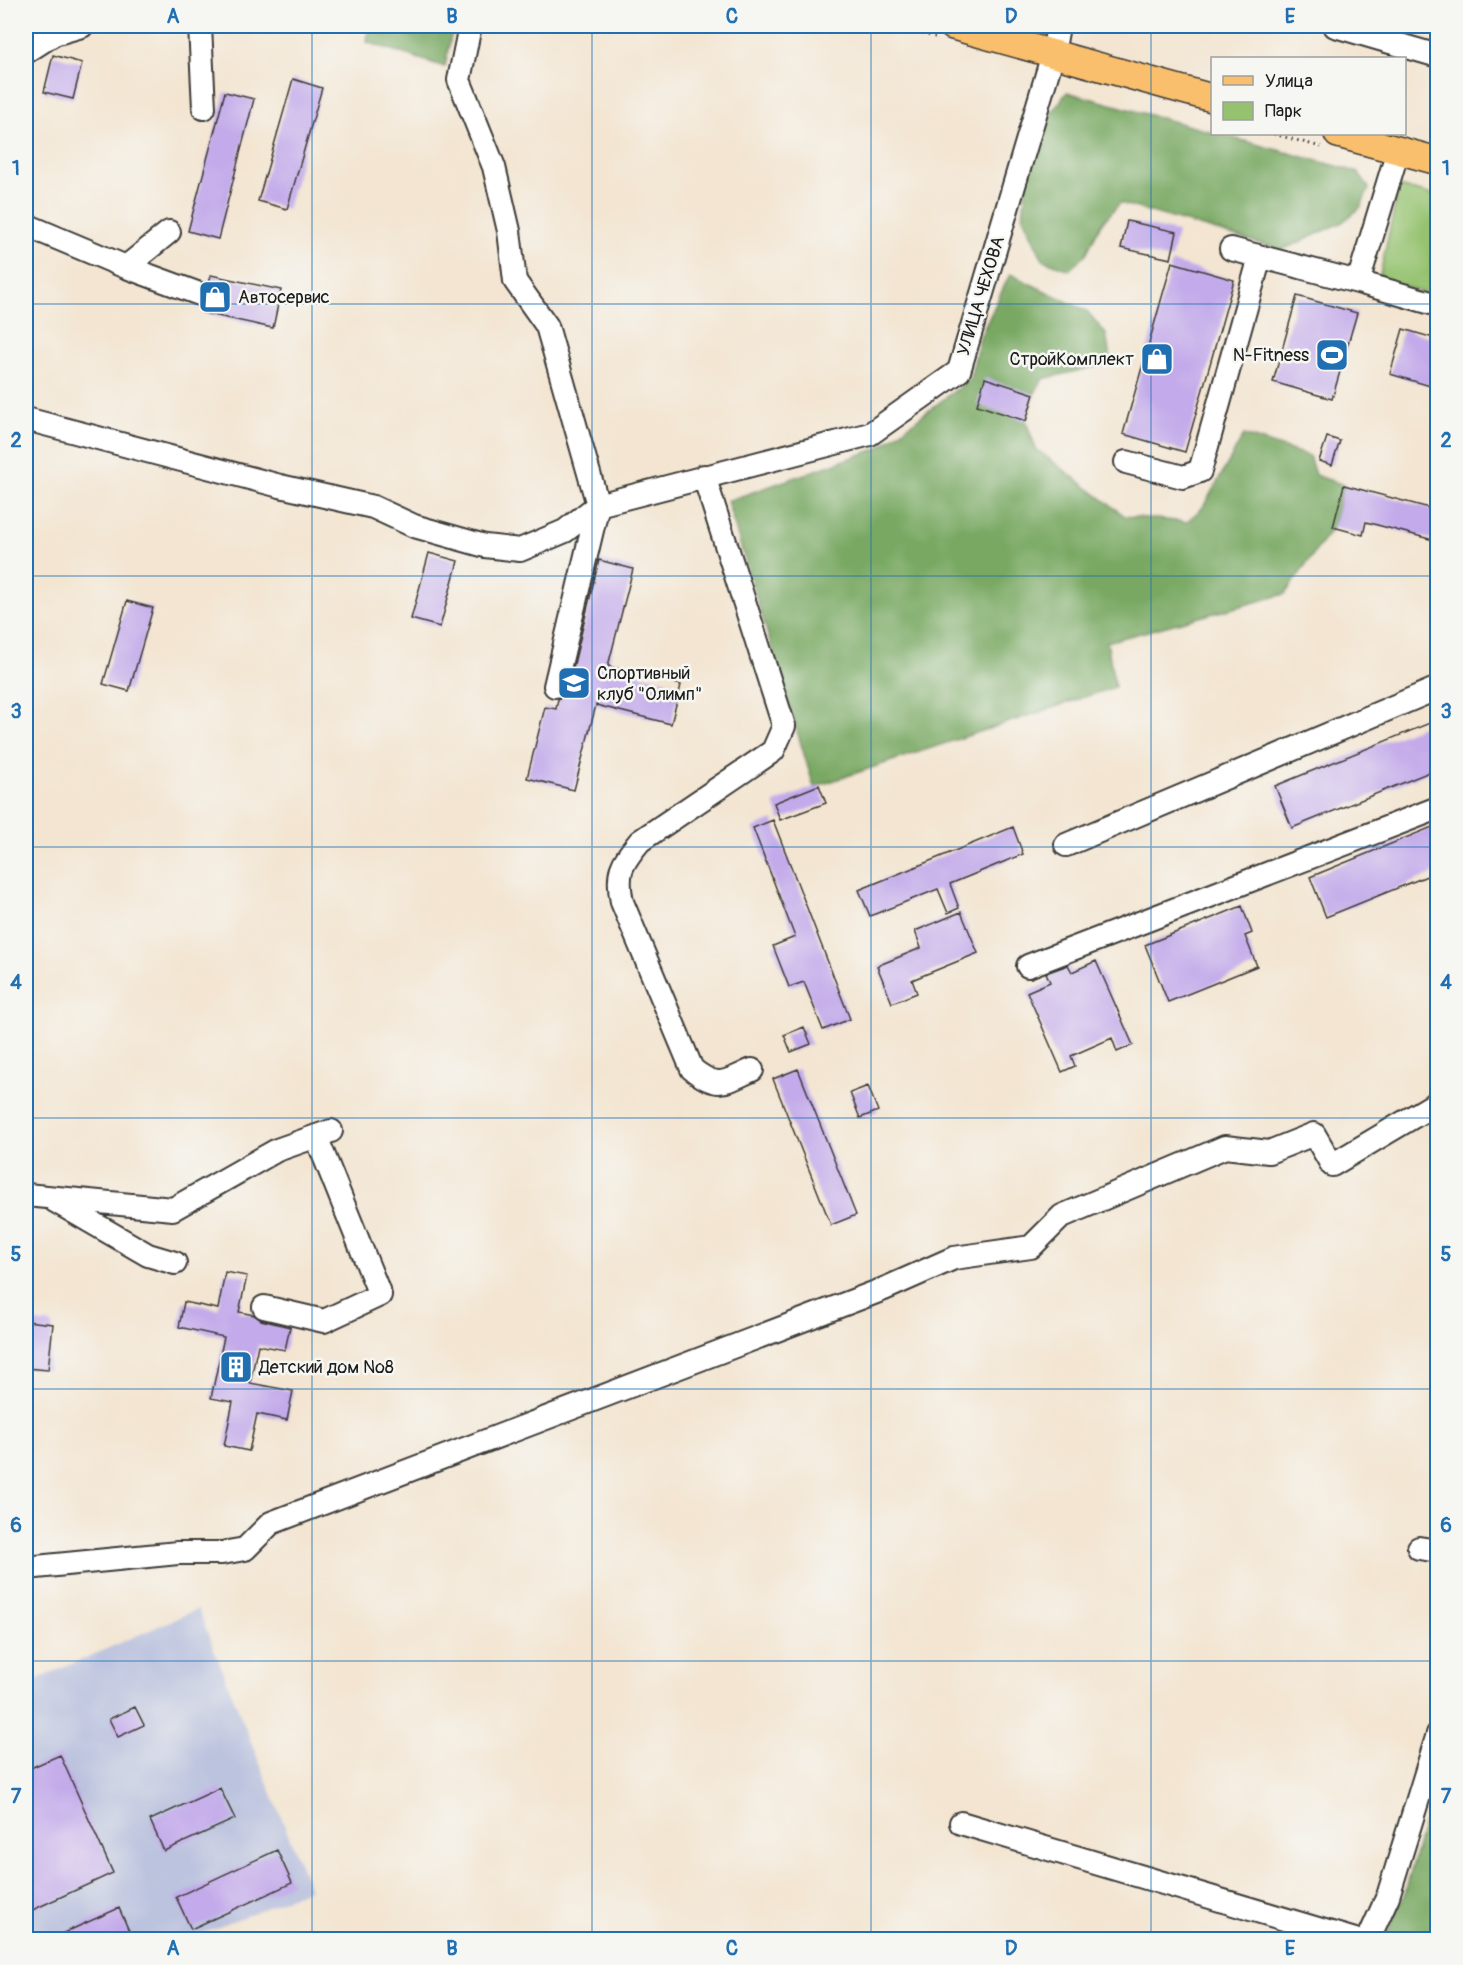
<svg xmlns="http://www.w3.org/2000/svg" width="1463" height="1965" font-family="Pangolin,sans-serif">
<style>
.industrial{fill:#bcc3de}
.green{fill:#95c26f;stroke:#586f46;stroke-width:1.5}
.forest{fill:#78a862;stroke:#4a623f;stroke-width:1.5}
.building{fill:#c3aaea}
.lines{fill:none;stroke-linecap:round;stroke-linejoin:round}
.minor-casing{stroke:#3c3a37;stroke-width:26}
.major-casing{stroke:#3c3a37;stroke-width:30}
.path{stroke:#3c3a37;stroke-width:3;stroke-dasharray:1.5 4.5;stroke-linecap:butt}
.minor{stroke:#fff;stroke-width:22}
.major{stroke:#f9bf6c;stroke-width:27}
.grid{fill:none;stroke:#1f6fb2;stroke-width:1.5;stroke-opacity:0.55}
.labels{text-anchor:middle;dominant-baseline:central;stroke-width:5;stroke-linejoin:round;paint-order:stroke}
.street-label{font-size:18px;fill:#1c1c1c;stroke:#f6f6f2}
.poi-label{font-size:18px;fill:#1c1c1c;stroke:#f6f6f2;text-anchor:start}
.neatline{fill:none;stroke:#1f6fb2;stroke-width:2}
.grid-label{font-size:20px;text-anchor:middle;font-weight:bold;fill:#1f6fb2}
</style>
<rect width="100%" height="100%" fill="#f6f6f2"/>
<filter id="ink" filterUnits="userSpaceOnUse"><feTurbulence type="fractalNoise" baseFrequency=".0167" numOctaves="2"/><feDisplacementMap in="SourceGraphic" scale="12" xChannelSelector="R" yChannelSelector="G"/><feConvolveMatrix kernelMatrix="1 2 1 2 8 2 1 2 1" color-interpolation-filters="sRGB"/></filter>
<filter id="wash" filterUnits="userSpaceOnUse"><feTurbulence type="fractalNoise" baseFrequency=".008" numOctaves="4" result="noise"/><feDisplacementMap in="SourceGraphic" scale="24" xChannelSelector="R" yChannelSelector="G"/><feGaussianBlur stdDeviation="1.35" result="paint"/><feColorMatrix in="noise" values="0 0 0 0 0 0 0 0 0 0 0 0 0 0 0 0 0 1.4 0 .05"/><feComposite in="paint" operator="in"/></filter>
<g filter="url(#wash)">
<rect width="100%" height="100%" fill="#f3e5d1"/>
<!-- industrial -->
<path class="industrial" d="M198,1609L310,1889L190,1939H26V1684Z"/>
<!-- green -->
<path class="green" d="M1399,186L1437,196V297L1379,279Z"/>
<!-- forest -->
<path class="forest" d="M369,26H453L445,67L367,42Z
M1067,92L1212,132V134H1219L1344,168L1358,173L1369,188L1360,208L1341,223L1282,250L1120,203L1101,224L1086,254L1069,270L1043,260L1023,217L1027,177L1044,123Z
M1010,274L1087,311L1106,334L1111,363L1043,379L1034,394L1026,421L1036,449L1125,516L1187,522L1203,507L1244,435L1309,456L1315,475L1344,485L1333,527L1285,594L1107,642L1115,687L814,787L727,501L879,448L970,379L980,337Z
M1437,1775V1939H1384L1404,1897Z"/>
<g id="blocks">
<!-- building -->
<path class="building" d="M53,55L82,63L73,99L44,92Z
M293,79L322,88L287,209L258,201Z
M225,92L254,99L218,239L188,231Z
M1127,221L1177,232L1171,259L1121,248Z
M1172,262L1234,280L1185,452L1123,434Z
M211,275L281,290L273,328L203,313L204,309L213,307L218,300V293L216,288L209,283Z
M1297,296L1357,313L1332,399L1273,382Z
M1403,329L1437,339V388L1390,374Z
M985,378L1034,394L1026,421L977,405Z
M1327,437L1340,441L1332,465L1319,461Z
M1344,485L1437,510V541L1366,522L1363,535L1333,527Z
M429,553L458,561L440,627L411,619Z
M599,560L633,569L608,666L681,685L671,724L596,705L574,790L527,778L545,707L556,709L558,699L564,696L568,689Z
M127,601L153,608L129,691L103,684Z
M1437,720V769L1292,828L1275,786Z
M819,785L826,803L780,820L774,803Z
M773,820L850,1019L823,1030L804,982L789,987L773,946L795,937L753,828Z
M1437,825V872L1326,917L1310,877Z
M1013,827L1023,854L950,884L959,908L948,913L938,889L870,916L859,890Z
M1242,906L1252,933L1245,936L1257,966L1168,1002L1145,945Z
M961,912L978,953L912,980L917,993L892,1003L877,966L921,948L915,931Z
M1096,961L1133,1045L1117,1052L1112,1038L1071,1056L1075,1066L1062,1072L1027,992L1050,982L1046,973L1068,965L1072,972Z
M804,1027L811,1044L791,1052L784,1035Z
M798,1069L856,1215L831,1225L773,1079Z
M868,1086L878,1111L860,1118L850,1093Z
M225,1272L247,1276L239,1312L254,1315L261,1320L290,1327L285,1350L258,1345L250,1383L293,1391L287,1420L257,1414L249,1451L224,1446L233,1402L211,1398L224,1337L179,1327L184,1302L218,1309Z
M26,1321L53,1324L48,1370L26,1368Z
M135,1707L144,1725L118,1737L109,1719Z
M60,1755L113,1873L26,1913V1770Z
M220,1788L235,1819L164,1851L150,1820Z
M277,1850L292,1883L191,1929L176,1897Z
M119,1908L133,1940H48Z"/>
</g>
</g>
<g filter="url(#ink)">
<use href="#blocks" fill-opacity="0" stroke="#3c3a37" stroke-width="1.5"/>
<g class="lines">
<!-- minor casing -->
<g class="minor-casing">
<path id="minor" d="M200,26L204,108
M470,26L459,80L494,167L509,231L515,281L547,326L598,505L555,686
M1335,26L1438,56
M26,28L29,29L26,46
M26,52L54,34L82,26
M26,225L126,267L169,232
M1231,249L1358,282L1398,150
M126,267L205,296
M1358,282L1438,305
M26,419L280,486L373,507L414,526L485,546L520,550L565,531L598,505L870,434L959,371L1053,54L1058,26
M1126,462L1183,477L1200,471L1260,257
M704,476L784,726L773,751L640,841C621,864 616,872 622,902L692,1069C718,1090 725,1082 752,1070
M1066,845L1438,688
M1028,966L1438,808
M26,1195L173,1209L277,1150L331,1131
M55,1201L148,1255L175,1263
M264,1307L324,1321L380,1295L316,1136
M1419,1548L1438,1551
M26,1568L178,1553H222L245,1549L271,1523L884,1289L954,1258L1031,1247L1062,1216L1225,1147L1269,1152L1314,1134L1332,1165L1438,1102
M961,1823L1355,1940
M1368,1940L1388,1896L1438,1734"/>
</g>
<!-- major casing -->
<g class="major-casing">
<path id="major" d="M953,26L1212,98
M1338,134L1438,161"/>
</g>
<!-- path -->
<path class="path" d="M893,26L935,37
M1274,134L1321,147"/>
<!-- minor -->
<use href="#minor" class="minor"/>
<!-- major -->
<use href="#major" class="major"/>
</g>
</g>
<!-- grid -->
<path class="grid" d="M312,26V1940M592,26V1940M871,26V1940M1151,26V1940M26,304H1438M26,576H1438M26,847H1438M26,1118H1438M26,1389H1438M26,1661H1438"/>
<!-- icons -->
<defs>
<g id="shop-square" transform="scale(1.725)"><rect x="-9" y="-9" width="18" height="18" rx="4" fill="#1f6fb2" stroke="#f6f6f2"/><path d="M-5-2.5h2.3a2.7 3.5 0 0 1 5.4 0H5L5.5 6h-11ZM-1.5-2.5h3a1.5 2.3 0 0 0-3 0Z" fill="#fff"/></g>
<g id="stadium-square" transform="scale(1.725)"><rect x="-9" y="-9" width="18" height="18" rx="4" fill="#1f6fb2" stroke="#f6f6f2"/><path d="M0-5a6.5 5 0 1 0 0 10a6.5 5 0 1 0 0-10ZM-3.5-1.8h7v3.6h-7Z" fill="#fff"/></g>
<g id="school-square" transform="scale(1.725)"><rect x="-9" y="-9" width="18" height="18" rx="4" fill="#1f6fb2" stroke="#f6f6f2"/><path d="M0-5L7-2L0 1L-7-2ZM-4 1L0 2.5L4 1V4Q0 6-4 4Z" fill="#fff"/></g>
<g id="building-square" transform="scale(1.725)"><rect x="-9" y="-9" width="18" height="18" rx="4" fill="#1f6fb2" stroke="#f6f6f2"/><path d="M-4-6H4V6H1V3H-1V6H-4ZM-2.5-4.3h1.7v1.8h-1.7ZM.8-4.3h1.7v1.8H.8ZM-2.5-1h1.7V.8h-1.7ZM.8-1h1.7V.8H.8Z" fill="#fff"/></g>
</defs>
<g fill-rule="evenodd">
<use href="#shop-square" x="215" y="297"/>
<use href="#stadium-square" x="1332" y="355"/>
<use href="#shop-square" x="1157" y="359"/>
<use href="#school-square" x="574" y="683"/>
<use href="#building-square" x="236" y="1367"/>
</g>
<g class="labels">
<!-- street labels -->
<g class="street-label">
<text transform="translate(981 296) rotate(-73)">УЛИЦА ЧЕХОВА</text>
</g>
<!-- poi labels -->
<g class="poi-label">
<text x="238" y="297">Автосервис</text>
<text x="1309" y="355" text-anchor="end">N-Fitness</text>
<text x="1134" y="359" text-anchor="end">СтройКомплект</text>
<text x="597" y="673">Спортивный<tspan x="597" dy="21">клуб "Олимп"</tspan></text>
<text x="259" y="1367">Детский дом №8</text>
</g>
</g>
<!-- margin -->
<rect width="1463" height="1965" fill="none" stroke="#f6f6f2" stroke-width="66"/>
<!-- legend -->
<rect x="1211" y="57" width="195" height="78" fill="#f6f6f2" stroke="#9f9f9c" stroke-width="1.5"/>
<rect x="1223" y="76" width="30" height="9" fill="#f9bf6c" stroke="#9f9f9c" stroke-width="1.5"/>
<text x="1265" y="87" font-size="18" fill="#1c1c1c">Улица</text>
<rect x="1223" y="102" width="30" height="18" fill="#95c26f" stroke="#9f9f9c" stroke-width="1.5"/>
<text x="1265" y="117" font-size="18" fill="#1c1c1c">Парк</text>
<rect x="33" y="33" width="1397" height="1899" class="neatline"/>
<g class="grid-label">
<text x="173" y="23">A</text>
<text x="452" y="23">B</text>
<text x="732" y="23">C</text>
<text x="1011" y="23">D</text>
<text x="1290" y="23">E</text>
<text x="16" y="175">1</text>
<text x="1446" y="175">1</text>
<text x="16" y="447">2</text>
<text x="1446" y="447">2</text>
<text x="16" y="718">3</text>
<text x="1446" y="718">3</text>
<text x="16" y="989">4</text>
<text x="1446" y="989">4</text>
<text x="16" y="1261">5</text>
<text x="1446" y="1261">5</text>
<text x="16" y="1532">6</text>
<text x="1446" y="1532">6</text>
<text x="16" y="1803">7</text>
<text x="1446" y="1803">7</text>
<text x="173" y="1955">A</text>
<text x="452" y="1955">B</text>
<text x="732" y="1955">C</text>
<text x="1011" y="1955">D</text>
<text x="1290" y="1955">E</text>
</g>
</svg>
